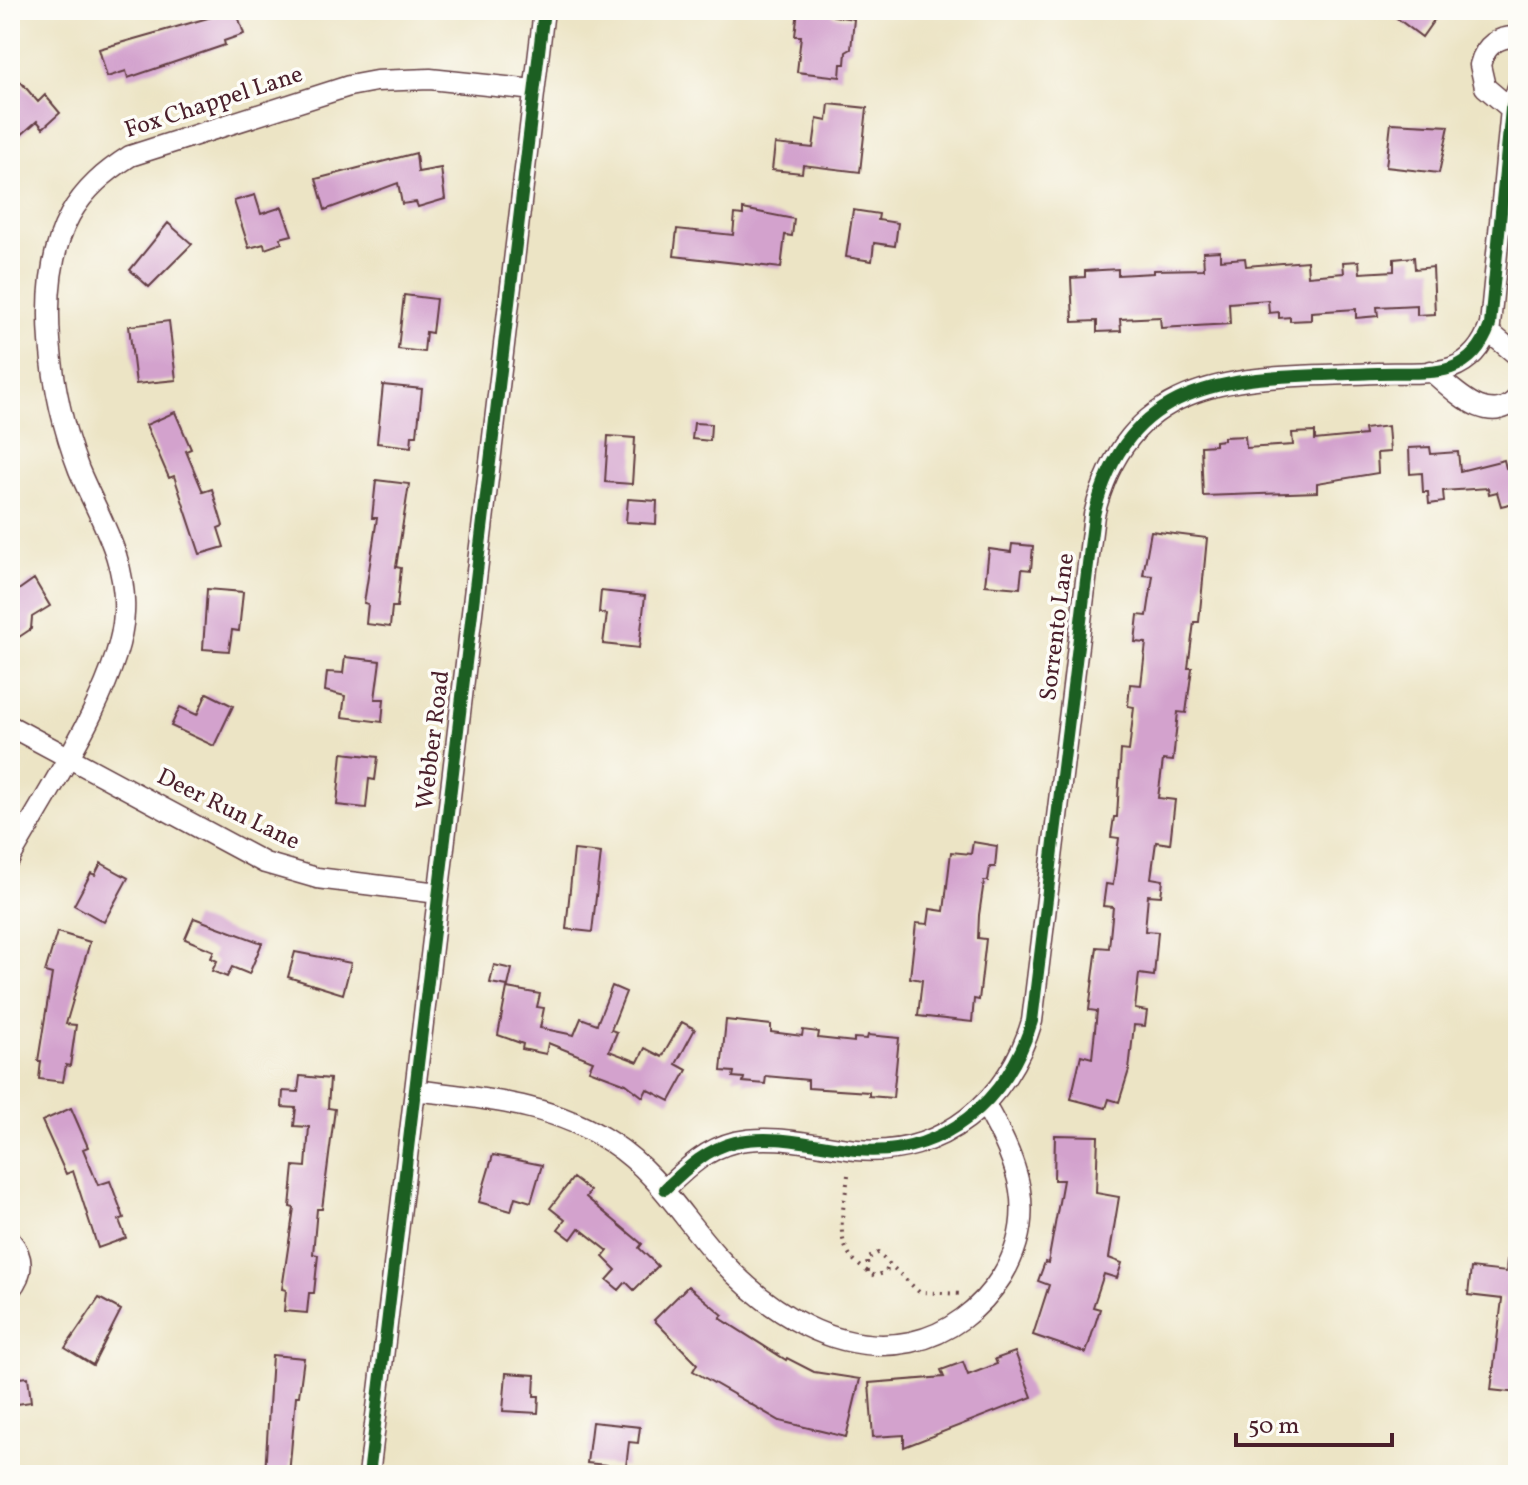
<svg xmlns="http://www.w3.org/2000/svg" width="1528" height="1485" font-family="Vollkorn,serif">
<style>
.building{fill:#d3a2cd}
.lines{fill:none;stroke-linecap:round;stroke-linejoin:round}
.minor-casing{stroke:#623d42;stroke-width:23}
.path{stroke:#623d42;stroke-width:4;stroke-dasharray:2 6;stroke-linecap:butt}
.minor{stroke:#fff;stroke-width:20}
.cycleway-casing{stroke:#fdfcf7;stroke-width:17}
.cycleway{stroke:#1b5e20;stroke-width:12}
.labels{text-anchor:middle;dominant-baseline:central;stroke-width:7;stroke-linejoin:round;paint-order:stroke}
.street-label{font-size:24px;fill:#4a1f2b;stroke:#fdfcf7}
</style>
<rect width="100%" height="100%" fill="#fdfcf7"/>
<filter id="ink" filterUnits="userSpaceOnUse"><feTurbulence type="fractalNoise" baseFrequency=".0125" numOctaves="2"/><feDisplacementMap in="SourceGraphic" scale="16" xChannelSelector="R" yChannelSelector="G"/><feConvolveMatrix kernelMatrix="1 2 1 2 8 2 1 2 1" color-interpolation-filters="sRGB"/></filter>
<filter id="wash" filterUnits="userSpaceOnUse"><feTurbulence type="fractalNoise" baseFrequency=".006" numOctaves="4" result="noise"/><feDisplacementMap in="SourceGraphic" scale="32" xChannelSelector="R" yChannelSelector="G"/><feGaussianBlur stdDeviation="1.8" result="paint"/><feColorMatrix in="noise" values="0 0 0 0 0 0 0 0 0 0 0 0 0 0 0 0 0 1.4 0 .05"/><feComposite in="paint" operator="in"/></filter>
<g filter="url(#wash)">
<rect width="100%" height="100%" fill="#ece4c5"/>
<g id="blocks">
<!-- building -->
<path class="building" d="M236,10L244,34L224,41L225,45L128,78L126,71L107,77L99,49Z
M798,10H833V16L854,19L851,49L846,52L845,64H841L840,77L797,72L801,36H795Z
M1386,10H1441L1422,37Z
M20,81L38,102L45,95L60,113L43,128L37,121L10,145V89Z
M829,104L867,108L860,172L803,165L802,173L772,170L775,144L813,148L817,119L827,121Z
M1391,123L1449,126L1439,173L1386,167Z
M416,153L418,172L441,168L445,199L418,207L416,202L402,204L398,183L325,210L316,179Z
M255,195L261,214L282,207L292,235L280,238L282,243L265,249L264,244L249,248L234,201Z
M743,209L794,219L792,236L785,235L781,268L674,256L677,229L733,235L735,214L743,215Z
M853,210L879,214L878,220L898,223L895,246L874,243L872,261L846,257Z
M168,223L192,244L149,287L130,270Z
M1220,251V260L1245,258L1246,266L1307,261L1308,276L1344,273L1343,262L1359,261L1360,273L1394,271V259L1414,257L1415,269L1433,267L1435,314L1417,315V305L1377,307L1378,316L1356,318V309L1311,312V320L1290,321V317L1279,318V312L1269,313L1268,300L1229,303L1230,324L1161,328L1160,317L1120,319L1121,331L1097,332V321L1073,322L1071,278L1085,277V271L1118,269V275L1153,273V270L1204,269L1203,252Z
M404,295L436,299L432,333L426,332L424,352L398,349Z
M169,321L176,380L136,384L129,326Z
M383,385L422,389L417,435H412L411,447L377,443Z
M175,412L191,449L186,451L203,492L212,489L223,526L218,528L224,547L200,554L174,476L169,478L146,425Z
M694,423L711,424L710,441L692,439Z
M1388,426L1390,452L1377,453L1378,473L1317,483V492L1203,496L1201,446L1215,445V441L1224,440V437L1245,436L1246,448L1293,445L1292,433L1315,432V440L1365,435L1364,429Z
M608,436L635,438L632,484L605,482Z
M1430,447L1431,454L1458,452L1460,471L1504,460L1506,468L1518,465V502L1501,506L1497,492L1489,494L1488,488L1443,491L1444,502L1429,504L1428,492H1423L1422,473L1410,474L1409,448Z
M376,480L409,484L396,567L401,568L397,607H392L390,627L366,624L368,604L364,603L377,518H372Z
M628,499L657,501L656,524L626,522Z
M1151,531L1207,538L1199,622H1194L1188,668H1192L1186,713L1178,712L1173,761L1163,760L1158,798L1175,800L1170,844L1156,842L1151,878L1163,880L1161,896L1148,895L1145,931L1158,932L1154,976L1139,974L1135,1009L1147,1011L1145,1026L1134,1025L1129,1070L1119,1102L1109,1099L1106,1108L1071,1099L1081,1055L1092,1058L1097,1011L1089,1010L1097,947L1109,948L1113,907L1103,906L1106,884L1113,885L1119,838L1111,837L1114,817H1117L1121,750L1129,751L1134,707L1128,706L1130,684L1141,685L1146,643L1135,642L1138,615L1147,616L1153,576L1143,575Z
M1012,544L1033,546L1031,570L1022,569L1020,588L985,585L989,549L1011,552Z
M34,579L50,606L32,617L31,629L10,643V596Z
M207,589L243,592L239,631L232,630L229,651L203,649Z
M601,591L645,596L639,648L603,644L607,614L599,613Z
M345,657L380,661L375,699H384L382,722L342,717L345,696L325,691L327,672L343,673Z
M207,693L233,706L214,746L171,726L180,707L197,715Z
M342,753L378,757L375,780L369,779L366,808L337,805Z
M973,842L997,846L995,867H990L988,881H984L979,915L978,938L986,939L979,1000L974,999L972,1022L918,1016L922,980L910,978L916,923L928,924L930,909L944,911L951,852L971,854Z
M574,850L601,853L592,932L566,929Z
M101,863L128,878L104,922L74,905L91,873L95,875Z
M194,918L262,943L249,974L232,967L227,977L212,971L217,961L211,958L214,951L185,939Z
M57,932L90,942L66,1024L76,1025L70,1066L66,1065L63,1082L39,1079L41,1061H38L52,974L45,972Z
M295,952L351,963L343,994L288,977Z
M494,965L512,969L508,986L490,983Z
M612,986L626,992L611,1030L617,1032L609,1051L638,1062L645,1048L662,1057L682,1022L695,1029L676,1064L687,1070L670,1101L647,1089L643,1097L626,1084L589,1070L593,1061L548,1043L546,1054L522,1049L523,1044L498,1035L507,988L540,994L537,1007L544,1008L540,1028L574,1035L581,1018L597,1024Z
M726,1020L771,1025V1032L802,1036L803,1030L819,1032L818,1038L854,1042V1038L867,1039L868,1035L899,1038L893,1098L869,1096V1092L808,1088V1080L766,1076L765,1084L743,1082L744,1078L733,1077L734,1072L721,1071Z
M300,1076L330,1079L328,1108L335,1109L322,1209H317L313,1254L318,1255L314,1293H309L307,1313L284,1311L286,1290L282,1289L294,1208L290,1207L294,1166L306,1167L309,1127L294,1126L296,1108L282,1107L283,1091L298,1092Z
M71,1108L88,1147L83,1149L98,1185L110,1181L124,1218L119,1220L126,1238L98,1248L73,1171L66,1174L42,1121Z
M1055,1135L1098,1136L1096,1193L1119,1197L1109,1258L1122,1263L1117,1278L1104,1274L1093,1307L1100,1309L1086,1353L1033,1335L1049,1285L1038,1281L1045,1262L1048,1263L1063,1180H1054Z
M493,1155L542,1165L531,1202L515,1197L511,1211L479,1202Z
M573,1178L590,1191L586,1197L642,1244L639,1248L658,1266L634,1290L626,1282L619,1290L607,1280L616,1270L603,1257L608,1251L579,1228L571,1239L558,1229L565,1220L550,1208Z
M1507,1260L1518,1261V1393L1491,1390L1502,1299L1468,1295L1471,1268L1506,1272Z
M688,1286L723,1315L720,1318L786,1360L787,1358L814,1372L860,1379L846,1437L780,1421L693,1371L697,1364L654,1320Z
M99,1298L121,1310L93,1365L65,1348Z
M1015,1352L1032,1397L904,1447V1435L873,1437L869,1383L944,1377L941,1370L963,1362L968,1375L997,1364L995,1359Z
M272,1355L304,1358L299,1396H296L289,1475H265Z
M506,1373L535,1375L534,1396H539L538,1413L503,1411Z
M28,1377L31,1402L10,1405V1379Z
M592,1422L640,1427L638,1443L629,1442L626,1467L587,1463Z"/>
</g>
</g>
<g filter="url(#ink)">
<use href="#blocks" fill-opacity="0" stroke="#623d42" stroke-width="2"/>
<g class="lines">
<!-- minor casing -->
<g class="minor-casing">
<path id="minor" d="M1511,109L1485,87L1480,65C1485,45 1498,36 1518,37
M1488,331L1518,356
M1431,371C1454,390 1489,430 1518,397
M10,726L265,863L317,878L438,893
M10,858C46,794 121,684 124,613C127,558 99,518 79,470C52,400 32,284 70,215C85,189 105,172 130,156L349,86L376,81L430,79L534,90
M415,1090C485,1099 552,1103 612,1143C658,1173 683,1219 719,1258C767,1311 837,1357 911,1342C949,1334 981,1309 1002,1276C1039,1215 1018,1161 985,1105
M665,1189C686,1169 706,1149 735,1142C774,1133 817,1146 856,1150C942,1158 1009,1100 1032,1021L1094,515C1131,364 1254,379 1378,373C1401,372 1430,375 1451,368C1471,361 1483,345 1490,325L1511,109L1518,87
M10,1240C24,1257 24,1273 10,1290
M369,1475L544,10"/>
</g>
<!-- path -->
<path class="path" d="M848,1175C843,1220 828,1250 875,1276L886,1272L889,1263
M868,1272L867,1259L878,1253L919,1292L963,1294"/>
<!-- minor -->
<use href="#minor" class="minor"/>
<!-- cycleway casing -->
<g class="cycleway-casing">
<path id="cycleway" d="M665,1189C686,1169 706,1149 735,1142C774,1133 817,1146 856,1150C942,1158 1009,1100 1032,1021L1094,515C1131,364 1254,379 1378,373C1401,372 1430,375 1451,368C1471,361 1483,345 1490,325L1511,109L1518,87
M369,1475L544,10"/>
</g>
<!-- cycleway -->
<use href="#cycleway" class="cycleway"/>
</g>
</g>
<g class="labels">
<!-- street labels -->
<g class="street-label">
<text transform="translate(214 103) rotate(-18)">Fox Chappel Lane</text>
<text transform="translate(1058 627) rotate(-83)">Sorrento Lane</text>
<text transform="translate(434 740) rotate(-83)">Webber Road</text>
<text transform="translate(228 810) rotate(26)">Deer Run Lane</text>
</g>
</g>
<!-- margin -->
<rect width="1528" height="1485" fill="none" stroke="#fdfcf7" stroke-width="40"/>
<!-- scale -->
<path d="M1236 1433v12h156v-12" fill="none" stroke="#4a1f2b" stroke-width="4"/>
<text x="1248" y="1433" font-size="24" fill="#4a1f2b" stroke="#fdfcf7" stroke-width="6" paint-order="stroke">50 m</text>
</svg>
